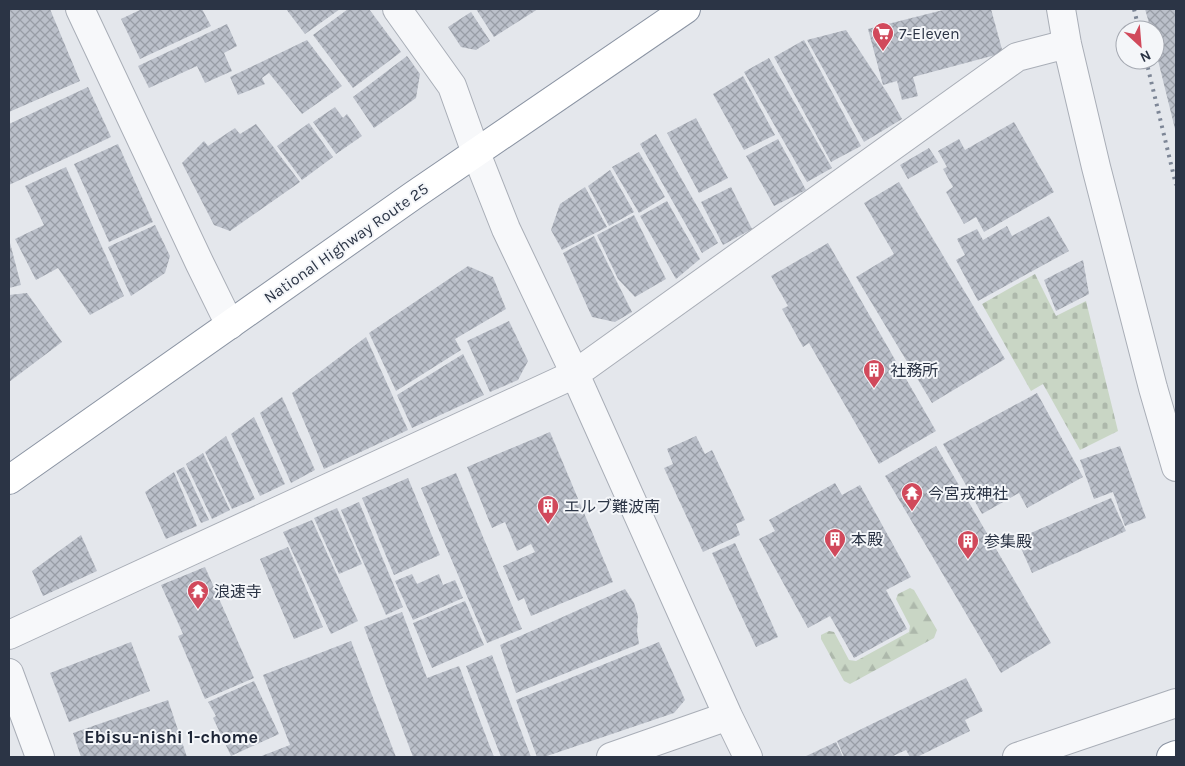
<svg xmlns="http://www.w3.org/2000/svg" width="1185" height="766" font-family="Karla,'Noto Sans JP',sans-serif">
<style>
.forest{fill:url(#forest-firs)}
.cemetery{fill:url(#cemetery-stones)}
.building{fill:url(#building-cross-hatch)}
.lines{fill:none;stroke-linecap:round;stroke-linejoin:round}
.minor-casing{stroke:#a9aeb7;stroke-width:30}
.highway-casing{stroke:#8b94a3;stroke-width:30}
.minor{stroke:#f7f8fa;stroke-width:28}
.highway{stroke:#fff;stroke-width:28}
.rail{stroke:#7d8696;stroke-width:4;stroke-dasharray:2.5 5;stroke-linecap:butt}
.labels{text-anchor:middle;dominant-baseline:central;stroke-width:4;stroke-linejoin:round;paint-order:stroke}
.poi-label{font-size:16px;fill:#2b3445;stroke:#f4f6f9;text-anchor:start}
.street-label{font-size:16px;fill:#2b3445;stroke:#f4f6f9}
.neighbourhood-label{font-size:18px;font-weight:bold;fill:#1d2536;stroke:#f4f6f9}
</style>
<defs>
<pattern id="forest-firs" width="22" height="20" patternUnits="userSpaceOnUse" patternTransform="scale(1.25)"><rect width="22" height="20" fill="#c9d6c5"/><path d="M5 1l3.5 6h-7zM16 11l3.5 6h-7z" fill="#adb8ab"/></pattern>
<pattern id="cemetery-stones" width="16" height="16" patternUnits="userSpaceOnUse" patternTransform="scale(1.25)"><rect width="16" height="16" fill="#c9d6c5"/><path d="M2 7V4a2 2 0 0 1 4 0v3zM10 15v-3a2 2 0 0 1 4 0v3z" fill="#adb8ab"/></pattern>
<pattern id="building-cross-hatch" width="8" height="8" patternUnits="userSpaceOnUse" patternTransform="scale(1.25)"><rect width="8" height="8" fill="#bbc0ca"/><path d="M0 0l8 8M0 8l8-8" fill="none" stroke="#989da6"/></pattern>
</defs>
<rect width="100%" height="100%" fill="#e4e7ec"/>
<!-- forest -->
<path class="forest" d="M910,588L914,590L937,630L934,638L850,684L844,681L821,639V635L829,631L834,632L849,660L856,661L909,632L910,626L896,599L898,594Z"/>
<!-- cemetery -->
<path class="cemetery" d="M1035,274L1056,316L1086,301L1118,431L1080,450L1043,384L1031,391L982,304Z"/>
<!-- building -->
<path class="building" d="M11,9H50L80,81L9,112V10Z
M142,9H202L211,26L140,59L121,19Z
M286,9H340L305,34Z
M348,9H369L401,52L353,88L313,35Z
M476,9H538L494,37Z
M947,9H991L1003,53L913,77L918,96L902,100L897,81L883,85L868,29Z
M1145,9H1176V133L1155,48V30H1151Z
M471,12L490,41L476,50L461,47L448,27Z
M227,24L237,46L224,53L232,71L205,83L197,66L149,88L138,66Z
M846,30L888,94L902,119L864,142L807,40Z
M307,40L342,86L302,114L269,73L262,78L265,84L238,95L230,77Z
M804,40L861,146L831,162L774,57Z
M407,56L420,74L416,98L374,128L353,97Z
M769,58L832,168L807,182L744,72Z
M743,76L775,135L744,150L713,94Z
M88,87L111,137L9,185V124Z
M335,107L343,118L347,114L362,136L336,154L313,122Z
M696,118L728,178L699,193L667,133Z
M1014,122L1054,192L984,232L976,217L964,224L946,192L953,187L943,169L947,167L938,151L959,139L965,150Z
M309,123L333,157L302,180L277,146Z
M256,124L300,182L230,231L214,225L182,163L204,141L208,146L235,128L240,134Z
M656,134L718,243L702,253L640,144Z
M778,139L806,190L774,206L746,156Z
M118,144L153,222L109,242L74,164Z
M929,148L938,162L908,179L900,165Z
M639,152L665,197L639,213L612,167Z
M66,167L124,296L90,315L58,268L36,280L15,239L44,225L25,186Z
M610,170L634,212L609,226L588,186Z
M899,182L1005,359L932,403L856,277L894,254L864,203Z
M585,187L607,227L562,250L551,230L560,204Z
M731,187L752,229L723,245L701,202Z
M667,201L700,259L676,279L640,216Z
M634,215L666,279L635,297L618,279L597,235Z
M1049,216L1069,251L978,301L956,260L965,255L957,239L977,229L983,240L1007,226L1012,236Z
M155,225L170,256L165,273L131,296L108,247Z
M594,236L632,312L615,322L592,317L563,253Z
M9,239L21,285L9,288Z
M828,243L936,431L879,464L809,343L803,347L782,309L788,306L771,276Z
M1083,260L1089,294L1056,311L1044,280Z
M468,266L493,277L506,309L455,339L461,350L396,391L369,333Z
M27,293L62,342L9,382V295Z
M509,321L528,361L518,380L490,392L467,341Z
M366,337L408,430L324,469L292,393Z
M463,354L484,395L412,428L397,395Z
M1037,393L1083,477L1027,508L1019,493L982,514L943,444Z
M282,397L315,470L291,483L260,413Z
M254,417L285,484L260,496L231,434Z
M550,432L613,582L531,616L524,598L518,601L503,566L535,552L531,544L517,551L505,522L492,528L467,467Z
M226,436L255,499L232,509L205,452Z
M696,436L705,454L712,450L745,520L736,524L740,535L703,552L664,468L673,464L667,449Z
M936,446L1051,643L1001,673L885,476Z
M1120,446L1146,518L1125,526L1113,492L1094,499L1080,460Z
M203,453L230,510L212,519L186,464Z
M184,467L209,520L201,523L176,471Z
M174,472L197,526L166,539L145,492Z
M456,473L522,629L487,643L421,488Z
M408,478L440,555L394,575L362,498Z
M835,483L842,495L860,485L911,577L886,590L907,629L854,658L830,616L808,628L759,539L775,531L769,520Z
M1111,498L1126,531L1032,573L1017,539Z
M359,502L403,607L386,615L341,510Z
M337,508L362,564L339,574L314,518Z
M312,520L358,621L331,634L283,532Z
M81,535L97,571L43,596L32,571Z
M735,543L778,637L756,647L712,553Z
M288,547L323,627L294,639L260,559Z
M205,567L254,678L205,699L178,636L183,634L161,585Z
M412,574L417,584L439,574L443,585L455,580L463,598L413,620L395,581Z
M625,589L634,603L638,616L637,631L639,644L516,693L500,645Z
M465,601L484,645L432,668L413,623Z
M402,612L427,678L459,666L494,757H413L364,627Z
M351,641L396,757H259L290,745L263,675Z
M131,642L150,691L69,722L50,673Z
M659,642L685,700L674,713L544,757H537L516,700Z
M492,655L531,757H501L466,666Z
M966,678L983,711L965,720L970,731L917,757H910L906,750L891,757H844L837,741Z
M254,681L279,734L231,756L213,718L216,716L208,702Z
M168,700L187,757H81L73,733Z
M836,742L843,757H804Z"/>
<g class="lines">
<!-- minor casing -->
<g class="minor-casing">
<path id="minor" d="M80,9L200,264L230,325
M397,9L452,86L476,153L506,229L575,374L728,716L748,757
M1061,9L1067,44L1096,167L1153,388L1176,467
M9,635L575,374L1017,57L1067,44
M9,673L40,757
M611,757L728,716
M1017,757L1176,703"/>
</g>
<!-- highway casing -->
<g class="highway-casing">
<path id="highway" d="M9,480L414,195L686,9
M1171,757L1176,755"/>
</g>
<!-- minor -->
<use href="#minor" class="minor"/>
<!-- highway -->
<use href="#highway" class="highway"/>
<!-- rail -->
<path class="rail" d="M1134,9L1139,30
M1146,60L1176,185"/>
</g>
<!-- icons -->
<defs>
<g id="supermarket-pin" transform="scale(1.125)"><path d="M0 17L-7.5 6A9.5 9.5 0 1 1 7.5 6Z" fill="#d1495b" stroke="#f4f6f9"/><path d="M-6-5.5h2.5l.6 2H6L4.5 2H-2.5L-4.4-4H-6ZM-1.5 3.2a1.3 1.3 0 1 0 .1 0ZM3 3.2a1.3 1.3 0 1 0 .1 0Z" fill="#fff"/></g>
<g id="building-pin" transform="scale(1.125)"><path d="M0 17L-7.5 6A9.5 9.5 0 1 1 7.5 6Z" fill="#d1495b" stroke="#f4f6f9"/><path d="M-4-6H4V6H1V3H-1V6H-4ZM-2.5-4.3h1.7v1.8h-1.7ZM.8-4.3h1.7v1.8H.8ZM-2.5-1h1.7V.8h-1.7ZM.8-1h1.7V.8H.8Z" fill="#fff"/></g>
<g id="temple-pin" transform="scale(1.125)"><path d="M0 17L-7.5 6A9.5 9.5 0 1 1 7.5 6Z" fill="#d1495b" stroke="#f4f6f9"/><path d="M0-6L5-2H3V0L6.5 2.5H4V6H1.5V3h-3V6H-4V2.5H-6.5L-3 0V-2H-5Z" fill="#fff"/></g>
</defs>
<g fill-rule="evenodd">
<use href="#supermarket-pin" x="883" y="33"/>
<use href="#building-pin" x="874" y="370"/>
<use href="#temple-pin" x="912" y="493"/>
<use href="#building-pin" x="548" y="506"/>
<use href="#building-pin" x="835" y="539"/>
<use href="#building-pin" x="968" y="541"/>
<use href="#temple-pin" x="198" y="591"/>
</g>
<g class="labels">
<!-- poi labels -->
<g class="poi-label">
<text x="899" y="33">7-Eleven</text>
<text x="890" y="370">社務所</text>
<text x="928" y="493">今宮戎神社</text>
<text x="564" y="506">エルブ難波南</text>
<text x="851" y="539">本殿</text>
<text x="984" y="541">参集殿</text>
<text x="214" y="591">浪速寺</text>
</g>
<!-- street labels -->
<g class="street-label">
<text transform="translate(346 243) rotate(-35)">National Highway Route 25</text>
</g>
<!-- neighbourhood labels -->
<g class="neighbourhood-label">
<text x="171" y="737">Ebisu-nishi 1-chome</text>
</g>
</g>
<!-- border -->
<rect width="1185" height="766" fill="none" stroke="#2b3445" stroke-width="20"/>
<!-- north arrow -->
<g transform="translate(1140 45) rotate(154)"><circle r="24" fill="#f4f6f9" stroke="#a4a8b1"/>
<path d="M0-4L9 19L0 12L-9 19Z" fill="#d1495b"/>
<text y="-8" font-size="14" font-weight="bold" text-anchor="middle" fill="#2b3445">N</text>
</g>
</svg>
